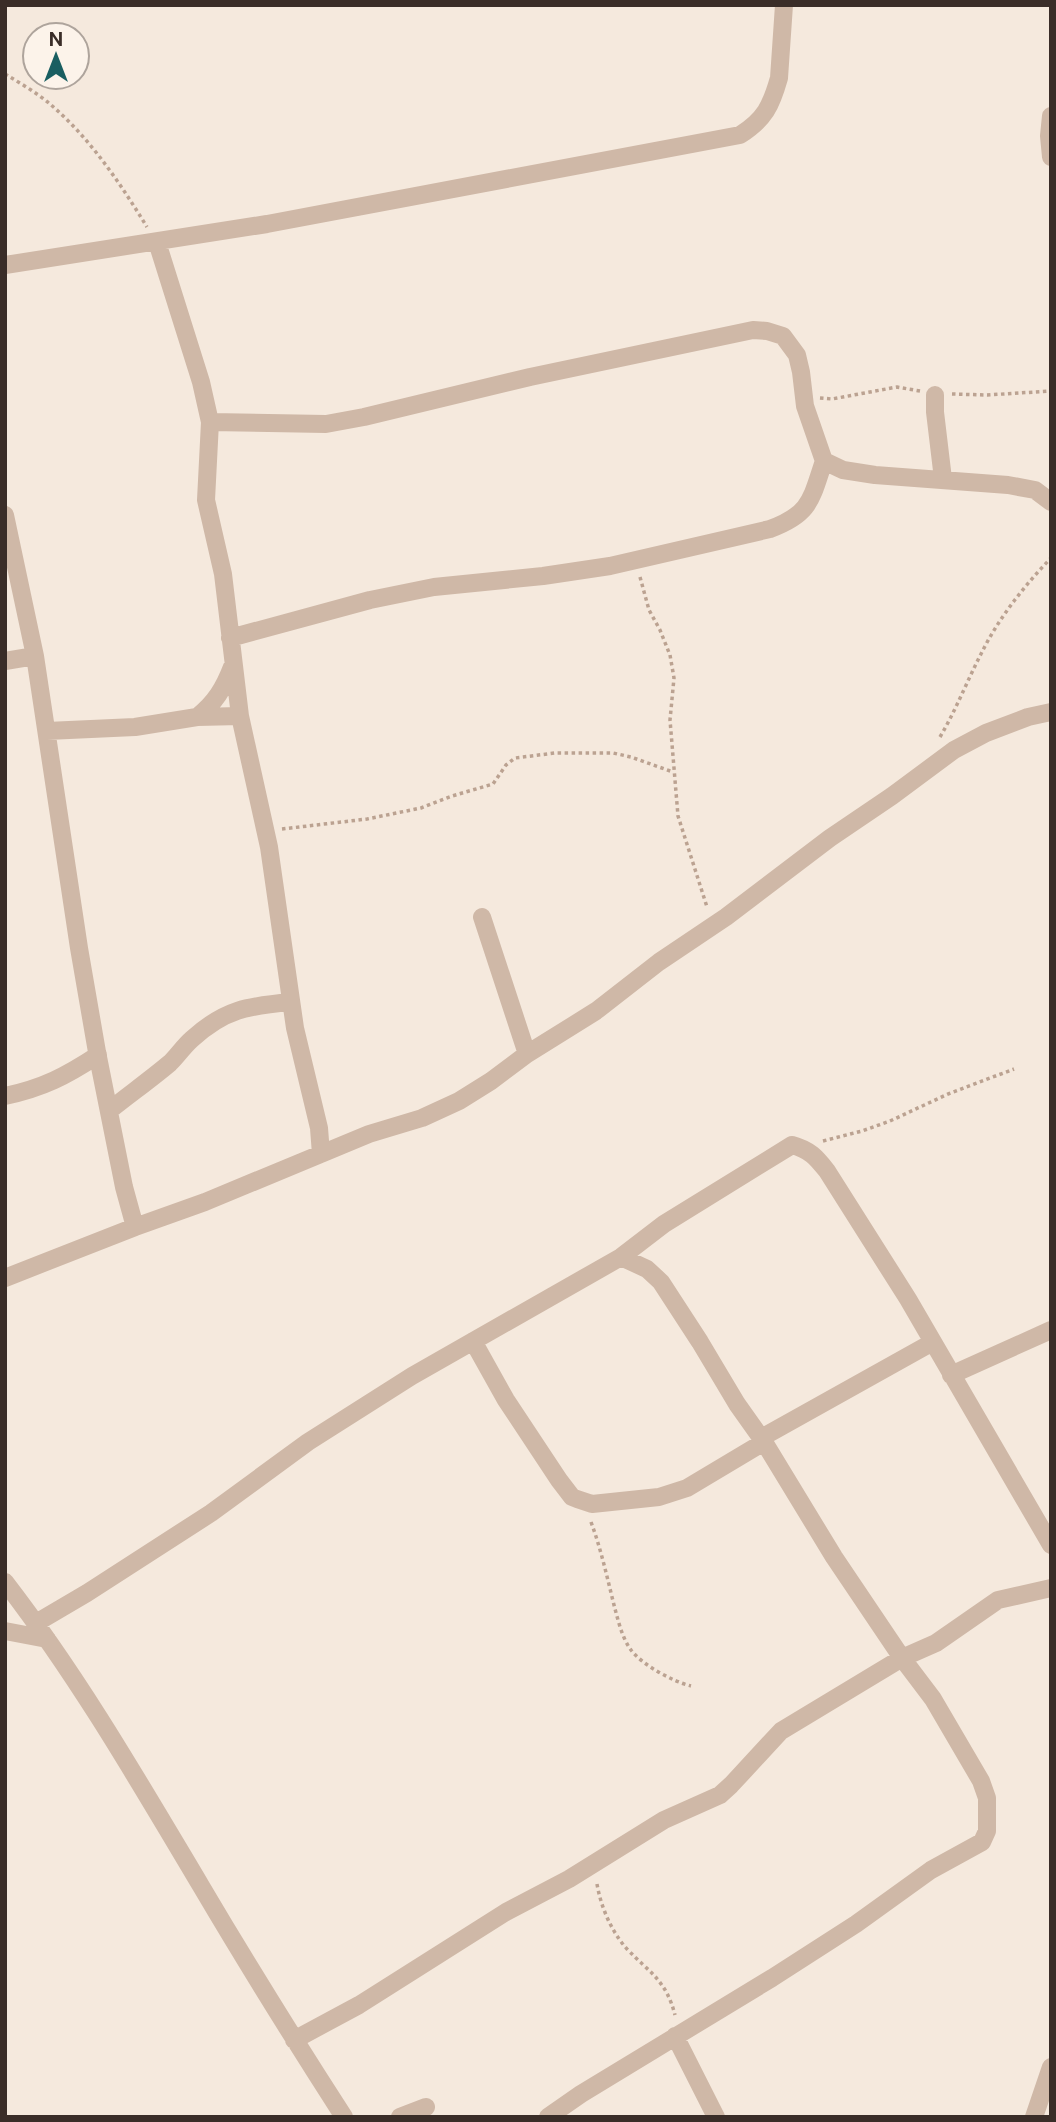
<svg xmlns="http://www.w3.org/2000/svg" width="1056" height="2122" font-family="'Public Sans',sans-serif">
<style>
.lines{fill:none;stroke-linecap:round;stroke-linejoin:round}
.path{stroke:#bba291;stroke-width:3.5;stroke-dasharray:3.5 3.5;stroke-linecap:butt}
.minor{stroke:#cfb8a7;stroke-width:18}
</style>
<rect width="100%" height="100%" fill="#f5e9dd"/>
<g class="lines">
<!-- path -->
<path class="path" d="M5,74C20,83 37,93 50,104C90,138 120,183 147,227
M952,394L987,395L1051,391
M820,398L832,399L897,387L920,391
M640,577L649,610L660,630L670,655L674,678L670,720L678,816L707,907
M940,737C956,710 967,681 981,654C998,619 1024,586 1051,558
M282,829L367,819L421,808L452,796L493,784L506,765L515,758L555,753H613L631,757L673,772
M823,1141L862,1131L890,1121L948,1094L1014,1069
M591,1522C601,1549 607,1577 614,1605C618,1620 622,1638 631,1650C642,1665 674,1682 691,1686
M597,1884C601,1907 611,1931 627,1949C650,1973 666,1980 675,2015"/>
<!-- minor -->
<path class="minor" d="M1051,116L1049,136L1051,157
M157,242L201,382L210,422L206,500L223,574L240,716L269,847L295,1028L319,1128L321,1154
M5,265L267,224L740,135C765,119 771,106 779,78L784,5
M935,395V412L943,479
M210,422L326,424L364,417L530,377L753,330L767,331L783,336L797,355L801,372L805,406L824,461L843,470L875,475L1008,485L1035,490L1051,502
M5,515L35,656L79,948L97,1052L124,1187L135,1227
M230,638L370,600L434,587L543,576L610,566L770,529C811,514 811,499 824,461
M5,661L35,656
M197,717C215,703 224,688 232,667
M47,731L135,727L197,717L240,716
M482,917L527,1054
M5,1096C43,1088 66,1076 98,1055
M110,1110C130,1094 151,1079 170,1063C178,1055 184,1046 192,1039C225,1009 248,1006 291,1002
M5,1278L135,1227L205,1202L369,1134L422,1118L459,1101L491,1081L527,1054L596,1011L659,962L726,917L830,838L892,796L954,750L986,733L1028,717L1051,712
M473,1341L506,1400L559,1480L572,1497L577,1499L592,1504L659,1497L687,1488L764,1442
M951,1375L1051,1330
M761,1438L933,1342
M5,1582C79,1678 139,1782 201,1886C247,1964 295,2041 344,2117
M36,1623L87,1593L211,1513L308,1442L412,1376L621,1257L664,1224L792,1145C810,1150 816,1157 827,1171L908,1299L1051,1545
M5,1631L47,1639
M675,2036L716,2117
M294,2040L359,2005L506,1912L569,1879L664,1820L720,1795L731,1785L781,1731L902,1658L936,1643L998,1600L1051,1588
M400,2117L426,2107
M548,2117L581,2094L772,1978L856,1924L931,1870L982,1842L987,1831V1798L981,1781L933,1699L902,1658L834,1557L764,1442L737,1404L700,1342L661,1282L647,1269L621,1257
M1034,2117L1051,2067"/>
</g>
<!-- border -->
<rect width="1056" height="2122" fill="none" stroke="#3a2d28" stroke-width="14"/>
<!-- north arrow -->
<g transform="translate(56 56)"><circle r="33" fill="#fcf3ea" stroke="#aea49c" stroke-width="2"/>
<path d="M0-5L12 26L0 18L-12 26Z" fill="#195e61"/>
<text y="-10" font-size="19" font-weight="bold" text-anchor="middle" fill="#3a2d28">N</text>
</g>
</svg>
